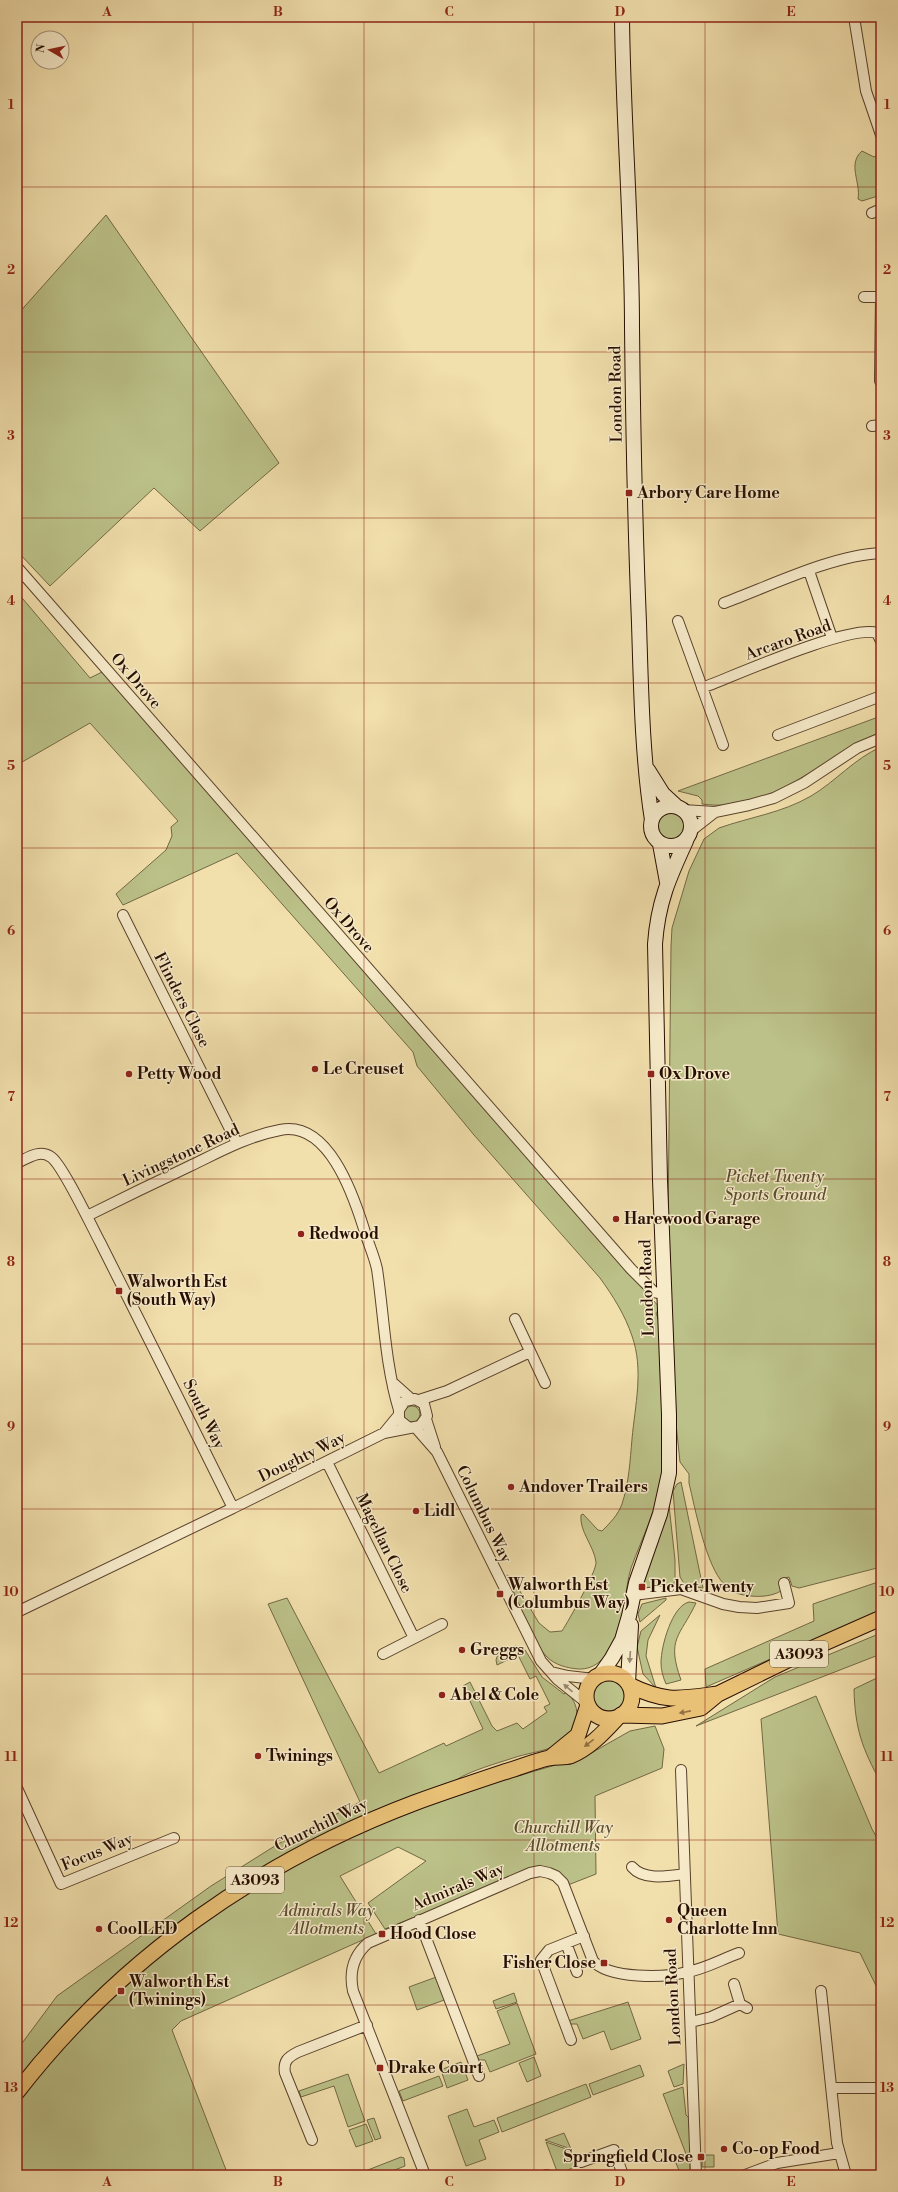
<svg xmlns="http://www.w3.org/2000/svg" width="898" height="2192" font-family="'Libre Bodoni',serif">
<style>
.green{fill:#bbc188;stroke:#726844}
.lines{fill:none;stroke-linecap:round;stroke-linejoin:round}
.minor-casing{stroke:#5a422b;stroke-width:12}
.secondary-casing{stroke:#280e00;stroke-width:16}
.primary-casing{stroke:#280e00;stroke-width:17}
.minor{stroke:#f6eac9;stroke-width:10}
.secondary{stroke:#f6eac9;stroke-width:14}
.primary{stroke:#e8c076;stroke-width:15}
.oneway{fill:#99876f}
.oneway2{fill:#927041}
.grid{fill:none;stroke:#8f2418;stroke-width:1;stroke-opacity:0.55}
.poi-dot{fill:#8f2418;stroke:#f6eac9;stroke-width:1.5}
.labels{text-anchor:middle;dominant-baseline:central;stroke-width:3;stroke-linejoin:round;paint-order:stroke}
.shield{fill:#f6eac9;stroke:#66503c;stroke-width:1}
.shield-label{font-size:15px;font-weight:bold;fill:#280e00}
.street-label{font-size:16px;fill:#280e00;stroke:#f6eac9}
.poi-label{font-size:16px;font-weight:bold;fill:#280e00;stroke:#f6eac9;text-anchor:start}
.park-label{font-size:16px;font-style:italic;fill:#5b4d30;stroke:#f6eac9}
.neatline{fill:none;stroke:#8f2418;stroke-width:1.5}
.grid-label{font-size:13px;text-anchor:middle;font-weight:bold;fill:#8f2418}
</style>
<rect width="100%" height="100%" fill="#f1dfac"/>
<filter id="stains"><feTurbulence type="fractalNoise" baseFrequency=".005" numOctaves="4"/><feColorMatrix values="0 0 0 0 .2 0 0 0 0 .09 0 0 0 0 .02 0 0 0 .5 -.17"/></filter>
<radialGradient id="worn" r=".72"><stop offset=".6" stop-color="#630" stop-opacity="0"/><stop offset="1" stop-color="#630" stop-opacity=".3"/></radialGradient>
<!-- green -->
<path class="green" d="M862,151L874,157L881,152V195L862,201L858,199C861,182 847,164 862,151Z
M106,215L279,463L200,531L154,488L50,586L17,551V315Z
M17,592L90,678L102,672L660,1308L656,1313L659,1322C661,1372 669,1426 662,1476C657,1509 642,1538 631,1568C624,1591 626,1618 615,1639C608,1655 597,1670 578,1669C567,1668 555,1665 547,1657C533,1643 515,1595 507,1575L512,1578L539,1623L550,1632L562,1631C569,1620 597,1571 596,1562C594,1546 579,1531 581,1515L583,1514L598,1530L602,1531C610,1523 618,1515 622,1504C629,1483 630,1461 632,1439C635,1405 644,1370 632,1336C625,1315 613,1296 600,1278L474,1135L417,1066L413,1052L237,853L123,905L116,894L166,850L172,836L171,827L178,821L90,723L17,765Z
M881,716V732C822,757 771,814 702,804V800L698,796L678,791Z
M881,747V1567L799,1588L792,1586L789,1577L780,1579L781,1591C772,1596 762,1597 751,1596C741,1595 731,1593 724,1584C706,1566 695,1508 689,1483V1474L680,1462L674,1405L668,1225L671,946L672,928L689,871L704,839L719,828C750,817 782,813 811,796C835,782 855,758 881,747Z
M656 826a16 16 0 1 1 32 0a16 16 0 1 1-32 0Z
M404 1414a8 8 0 1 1 16 0a8 8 0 1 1-16 0Z
M681,1482L703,1588L685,1585L680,1577L673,1491L677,1484Z
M669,1505L675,1560V1583L646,1589L642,1584Z
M881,1581V1611L706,1687L705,1669L814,1621L813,1604Z
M287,1598L379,1773L444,1743L446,1746L483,1729L463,1686L470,1682L492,1726L497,1731L517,1723L523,1729L547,1712L544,1707L550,1704L536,1676L530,1679L518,1655L497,1665L496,1660L498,1654L516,1646L525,1650L542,1677L564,1694L567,1692C574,1700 579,1709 576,1720C568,1752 539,1749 513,1758C495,1764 472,1770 456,1780L477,1788L586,1756L630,1731L655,1726L664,1749L662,1768L595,1796L596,1874L568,1885C558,1873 553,1867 537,1868L385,1929L368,1903L426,1861L398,1847L340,1876L376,1934L181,2021L172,2030L228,2175H17V2050L57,1996L211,1886L278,1844L360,1802L268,1604Z
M666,1598V1600L640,1622L638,1614L642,1604Z
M689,1602L696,1603C680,1637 666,1638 681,1680L666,1684C663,1677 661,1670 661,1663C661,1646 672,1606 689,1602Z
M660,1615L648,1640L646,1656L656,1688L643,1674L637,1647L641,1631Z
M881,1633V1654L696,1726L775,1677Z
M881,1676V1783C862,1748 855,1729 854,1689Z
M593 1695a16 16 0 1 1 32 0a16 16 0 1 1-32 0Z
M816,1696L872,1829L881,1845V1996L860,1953L778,1934L761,1719Z
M439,1976L447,1999L417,2010L409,1987Z
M514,1993L517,2002L496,2009L493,2001Z
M628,2002L641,2039L611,2050L604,2031L583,2039L577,2024H571L568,2021Z
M517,2003L536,2054L490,2072L485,2060H479L477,2056L510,2044L497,2011Z
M534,2057L541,2076L527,2082L519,2063Z
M461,2062L468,2080L447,2088L442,2073L444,2072L443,2069Z
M684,2064L683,2084L674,2087L668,2071Z
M640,2065L644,2076L593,2095L589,2084Z
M348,2074L365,2121L348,2127L334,2086L301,2097L299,2091Z
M439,2076L443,2086L403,2101L399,2091Z
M586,2084L591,2097L502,2132L497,2118Z
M683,2087L686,2115L689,2118L690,2152L686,2154L663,2094Z
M467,2109L474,2127L494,2120L499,2132L479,2140L486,2159L466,2166L448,2116Z
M374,2118L381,2138L375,2140L367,2120Z
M366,2124L373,2141L356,2147L349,2130Z
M564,2133L571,2149L545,2140Z
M546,2142L572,2151L577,2166L558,2174Z
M702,2155H714V2167H702Z
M690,2156V2175H681L675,2161Z
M401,2157L404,2158L405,2166L382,2175H355Z"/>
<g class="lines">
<!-- minor casing -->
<g class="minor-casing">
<path id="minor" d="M854,17L866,91L881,135
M872,213L881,209
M864,297H880
M880,381L881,297
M872,426L881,425
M17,567L631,1269L654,1292L664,1294
M809,571L832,638
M724,603C770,586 833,555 881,553
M678,621L723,745
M702,688C734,676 850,624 877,633L881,641
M778,735L881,696
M683,810L715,812L749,805L774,798L804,783L857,748L881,738
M692,830L715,812
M123,915L237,1143
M17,1163C28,1158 39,1149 51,1157C62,1164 92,1227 100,1242C145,1331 189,1419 233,1508L17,1612
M87,1216C121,1199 156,1182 190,1166C219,1152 248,1136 280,1130C328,1120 353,1194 364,1229C368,1243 374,1255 377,1269C384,1316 385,1364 399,1410
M515,1319L545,1383
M392,1382L411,1399
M419,1400L447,1391L530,1352
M426,1419L435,1447
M416,1428L437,1452L541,1661L557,1679L587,1703
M384,1433L398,1416
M327,1462L414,1638
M233,1508L384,1433L420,1426L427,1416L424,1404L415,1399L405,1401L399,1410V1420L409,1428
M633,1595L681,1589L723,1604L739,1607L757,1608L789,1603L784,1583
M383,1654L442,1624
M551,1672L568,1676L594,1679
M681,1770L696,2175
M17,1788L61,1884L174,1838
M632,1867C644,1881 669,1876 685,1874
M419,1920L479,2076
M566,1943L577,1972
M734,1984L740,2004L747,2008
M821,1991L837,2143L846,2175
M691,2022L711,2017L740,2004
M571,2040L541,1960L549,1950L584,1936
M833,2088H875
M312,2140L285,2073C283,2061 288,2057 298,2052L367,2025
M581,2162L614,2150L623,2175
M425,2175L353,1991C349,1972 353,1956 368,1943L530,1873L540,1871L549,1873L556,1876L563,1883L593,1961C609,1979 664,1978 687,1972C705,1969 722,1959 739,1953
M546,2175H547
M745,2175L777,2163L839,2153"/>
</g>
<!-- secondary casing -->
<g class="secondary-casing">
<path id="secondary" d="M622,17C623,121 632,224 632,328C633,426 635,524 639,623C641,687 642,756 652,820
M648,770L663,794L676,806
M651 826a20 20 0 1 1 40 0a20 20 0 1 1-40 0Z
M660,844L667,882
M600,1675L612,1658L622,1640L629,1616L636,1583L660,1514L669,1473V1415L660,1180L655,944C658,902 669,878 686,841
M628,1683L631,1625"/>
</g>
<!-- primary casing -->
<g class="primary-casing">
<path id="primary" d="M586 1696a23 23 0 1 1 46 0a23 23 0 1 1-46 0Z
M629,1685C666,1703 679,1699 718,1694
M621,1715L662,1716L701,1708L718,1694L804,1652L881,1618
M551,1757L578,1735L588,1705
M17,2092C120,1959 258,1862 414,1803C444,1792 474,1782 504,1772C519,1768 534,1761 549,1758C556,1756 564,1758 570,1756C589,1749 605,1731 618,1717"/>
</g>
<!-- minor -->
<use href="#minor" class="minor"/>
<!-- secondary -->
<use href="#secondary" class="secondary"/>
<!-- primary -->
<use href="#primary" class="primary"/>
</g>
<!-- one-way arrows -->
<defs><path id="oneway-solid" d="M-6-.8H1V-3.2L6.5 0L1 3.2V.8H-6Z"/></defs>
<g class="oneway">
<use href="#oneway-solid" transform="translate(630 1657) rotate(94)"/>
<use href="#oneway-solid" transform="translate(568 1688) rotate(-139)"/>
</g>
<g class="oneway2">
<use href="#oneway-solid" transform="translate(685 1712) rotate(169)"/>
<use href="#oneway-solid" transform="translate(589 1743) rotate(142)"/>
</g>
<!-- grid -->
<path class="grid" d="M193,17V2175M364,17V2175M534,17V2175M705,17V2175M17,187H881M17,352H881M17,518H881M17,683H881M17,848H881M17,1013H881M17,1179H881M17,1344H881M17,1509H881M17,1674H881M17,1840H881M17,2005H881"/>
<!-- markers -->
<g class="poi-dot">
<rect x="625" y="489" width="8" height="8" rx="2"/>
<circle cx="315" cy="1069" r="4"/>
<circle cx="129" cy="1074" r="4"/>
<rect x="647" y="1070" width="8" height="8" rx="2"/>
<circle cx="616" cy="1219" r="4"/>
<circle cx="301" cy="1234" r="4"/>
<rect x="115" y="1287" width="8" height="8" rx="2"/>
<circle cx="511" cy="1487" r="4"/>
<circle cx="416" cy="1511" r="4"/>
<rect x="638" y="1583" width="8" height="8" rx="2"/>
<rect x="496" y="1590" width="8" height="8" rx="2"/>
<circle cx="462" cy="1650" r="4"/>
<circle cx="442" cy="1695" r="4"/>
<circle cx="258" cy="1756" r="4"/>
<circle cx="669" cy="1920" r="4"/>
<circle cx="99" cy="1929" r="4"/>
<rect x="378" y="1930" width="8" height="8" rx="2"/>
<rect x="600" y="1959" width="8" height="8" rx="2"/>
<rect x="117" y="1987" width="8" height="8" rx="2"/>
<rect x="376" y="2064" width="8" height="8" rx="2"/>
<circle cx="724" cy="2149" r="4"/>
<rect x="697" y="2153" width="8" height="8" rx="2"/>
</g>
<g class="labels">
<!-- shield labels -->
<g class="shield">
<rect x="770" y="1641" width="58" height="26" rx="3"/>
<rect x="226" y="1867" width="58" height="26" rx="3"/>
</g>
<g class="shield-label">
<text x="799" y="1654">A3093</text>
<text x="255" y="1880">A3093</text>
</g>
<!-- street labels -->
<g class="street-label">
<text transform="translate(616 394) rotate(-91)">London Road</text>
<text transform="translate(788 640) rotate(-20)">Arcaro Road</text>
<text transform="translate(136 681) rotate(49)">Ox Drove</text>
<text transform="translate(349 925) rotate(49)">Ox Drove</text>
<text transform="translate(182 1000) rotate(63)">Flinders Close</text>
<text transform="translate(181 1155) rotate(-25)">Livingstone Road</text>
<text transform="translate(647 1288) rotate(-92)">London Road</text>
<text transform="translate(204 1414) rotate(64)">South Way</text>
<text transform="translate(302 1457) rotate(-26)">Doughty Way</text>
<text transform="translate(484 1514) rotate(64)">Columbus Way</text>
<text transform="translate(384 1543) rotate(64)">Magellan Close</text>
<text transform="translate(321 1825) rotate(-26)">Churchill Way</text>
<text transform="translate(97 1852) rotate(-22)">Focus Way</text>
<text transform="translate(458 1887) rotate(-23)">Admirals Way</text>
<text transform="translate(673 1997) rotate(-93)">London Road</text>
</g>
<!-- poi labels -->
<g class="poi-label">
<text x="637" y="493">Arbory Care Home</text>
<text x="323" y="1069">Le Creuset</text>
<text x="137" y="1074">Petty Wood</text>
<text x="659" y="1074">Ox Drove</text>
<text x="624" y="1219">Harewood Garage</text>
<text x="309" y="1234">Redwood</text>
<text x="127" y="1282">Walworth Est<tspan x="127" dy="18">(South Way)</tspan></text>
<text x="519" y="1487">Andover Trailers</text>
<text x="424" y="1511">Lidl</text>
<text x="508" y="1585">Walworth Est<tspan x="508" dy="18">(Columbus Way)</tspan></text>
<text x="650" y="1587">Picket Twenty</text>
<text x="470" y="1650">Greggs</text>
<text x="450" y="1695">Abel &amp; Cole</text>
<text x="266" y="1756">Twinings</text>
<text x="677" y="1911">Queen<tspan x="677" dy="18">Charlotte Inn</tspan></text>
<text x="107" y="1929">CoolLED</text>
<text x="390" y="1934">Hood Close</text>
<text x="596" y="1963" text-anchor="end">Fisher Close</text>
<text x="129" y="1982">Walworth Est<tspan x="129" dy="18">(Twinings)</tspan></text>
<text x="388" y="2068">Drake Court</text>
<text x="732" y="2149">Co-op Food</text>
<text x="693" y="2157" text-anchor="end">Springfield Close</text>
</g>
<!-- park labels -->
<g class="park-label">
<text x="775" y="1177">Picket Twenty<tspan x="775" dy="18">Sports Ground</tspan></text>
<text x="563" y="1828">Churchill Way<tspan x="563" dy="18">Allotments</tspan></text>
<text x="327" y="1911">Admirals Way<tspan x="327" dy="18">Allotments</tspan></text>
</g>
</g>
<!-- margin -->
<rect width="898" height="2192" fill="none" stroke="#f1dfac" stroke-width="44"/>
<!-- north arrow -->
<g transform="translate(50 50) rotate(279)"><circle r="19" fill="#f6eac9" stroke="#a49279"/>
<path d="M0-3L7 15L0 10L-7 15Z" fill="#8f2418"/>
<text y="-6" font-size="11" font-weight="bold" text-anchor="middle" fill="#280e00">N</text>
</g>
<rect x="22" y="22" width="854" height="2148" class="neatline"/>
<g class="grid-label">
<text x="107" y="16">A</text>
<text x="278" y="16">B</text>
<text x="449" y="16">C</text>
<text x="620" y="16">D</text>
<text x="791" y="16">E</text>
<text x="11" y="109">1</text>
<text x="887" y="109">1</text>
<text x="11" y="274">2</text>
<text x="887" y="274">2</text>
<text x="11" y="440">3</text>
<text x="887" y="440">3</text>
<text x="11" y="605">4</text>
<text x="887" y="605">4</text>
<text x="11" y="770">5</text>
<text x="887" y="770">5</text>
<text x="11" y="935">6</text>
<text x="887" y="935">6</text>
<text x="11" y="1101">7</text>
<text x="887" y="1101">7</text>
<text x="11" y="1266">8</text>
<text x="887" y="1266">8</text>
<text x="11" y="1431">9</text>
<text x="887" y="1431">9</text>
<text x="11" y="1596">10</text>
<text x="887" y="1596">10</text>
<text x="11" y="1761">11</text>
<text x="887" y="1761">11</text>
<text x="11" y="1927">12</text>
<text x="887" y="1927">12</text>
<text x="11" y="2092">13</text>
<text x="887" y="2092">13</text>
<text x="107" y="2186">A</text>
<text x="278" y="2186">B</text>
<text x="449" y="2186">C</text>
<text x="620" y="2186">D</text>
<text x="791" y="2186">E</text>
</g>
<rect width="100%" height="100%" filter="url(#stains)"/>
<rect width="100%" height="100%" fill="url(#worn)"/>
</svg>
